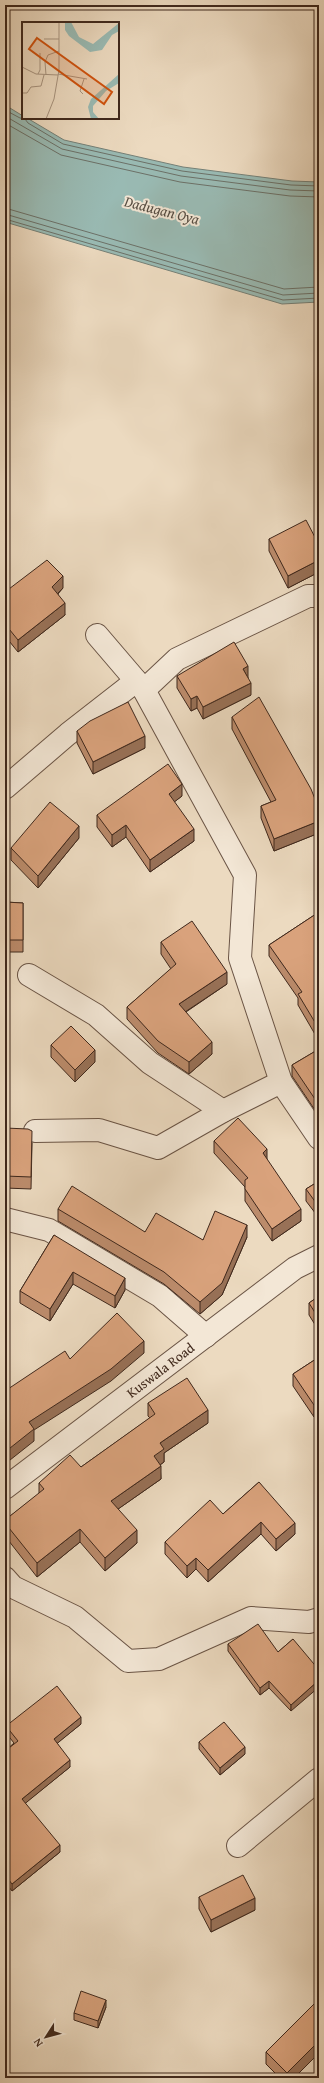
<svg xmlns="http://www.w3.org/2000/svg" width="324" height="2083" font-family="'Gentium Book Plus',serif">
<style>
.water{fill:#99bab3;stroke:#758077}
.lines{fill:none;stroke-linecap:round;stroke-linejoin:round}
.shore{stroke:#6c7168;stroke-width:1}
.minor-casing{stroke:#6a5445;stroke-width:24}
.minor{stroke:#f3e7d6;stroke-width:22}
.wall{fill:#bb8b6b;stroke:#3f281c}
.shaded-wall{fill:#987157;stroke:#3f281c}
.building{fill:#d9a27c;stroke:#3f281c}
.labels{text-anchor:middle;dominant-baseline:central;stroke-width:4;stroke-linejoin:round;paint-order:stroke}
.street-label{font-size:14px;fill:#3f281c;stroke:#f3e7d6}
.water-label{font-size:15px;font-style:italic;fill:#564c42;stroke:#f3e7d6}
.inset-road{fill:none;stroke:#a7937e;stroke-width:1}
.view{fill:#cf520e;fill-opacity:0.15;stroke:#cf520e;stroke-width:2}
.inset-edge{fill:none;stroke:#3f281c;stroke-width:2}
</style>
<rect width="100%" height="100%" fill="#ecdac0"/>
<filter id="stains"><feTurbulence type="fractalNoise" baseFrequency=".005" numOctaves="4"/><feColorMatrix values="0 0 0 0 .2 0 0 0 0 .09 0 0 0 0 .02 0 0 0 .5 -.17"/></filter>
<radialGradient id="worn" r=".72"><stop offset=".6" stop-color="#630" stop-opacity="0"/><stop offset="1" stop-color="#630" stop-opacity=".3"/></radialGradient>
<!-- water -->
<path class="water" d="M5,105L23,116V118H27L64,140L183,167L292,181L319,182V302L282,304L5,222Z"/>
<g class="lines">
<!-- shore -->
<path class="shore" d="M5,110L20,118L25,119L28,123L63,144L182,171L291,185L319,186
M5,116L62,149L181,176L290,190L319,191
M5,123L61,155L180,182L290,196L319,197
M5,208L284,289L319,287
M5,214L283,295L319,293
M5,219L283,300L319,298"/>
<!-- minor casing -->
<g class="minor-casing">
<g id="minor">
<path d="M97,635L144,690L245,875L240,958L281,1082L319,1138"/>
<path d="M144,690L177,659L308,596H319"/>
<path d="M5,788L68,734L136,681"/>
<path d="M29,975L96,1015L150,1063L223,1111"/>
<path d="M35,1131L99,1130L158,1148L223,1111L281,1082"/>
<path d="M5,1219L49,1230L160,1296L206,1336"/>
<path id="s1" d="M5,1488L295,1268L319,1256"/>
<path d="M5,1578L13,1587L75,1617L128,1661L159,1659L251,1618L309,1622L319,1619"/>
<path d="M238,1846L319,1779"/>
</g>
</g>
<!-- minor -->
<use href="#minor" class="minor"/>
</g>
<!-- wall -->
<path class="wall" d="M269,539L319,545V572L288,588L269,551Z
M63,588L58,594L65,615L18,652L5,636V592Z
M177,676L251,695L203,719L197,708L191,711L177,688Z
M232,717L319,809V833L274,851L261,818V806L271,802L232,729Z
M77,731L145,748L93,774L77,743Z
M182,796L174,802L194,841L150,872L126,837L112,847L97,827V815Z
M79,838L38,888L11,860V848Z
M5,902L23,903V952H5Z
M319,912V1048L316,1044V1036L298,1005V998L269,956V945Z
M161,942L227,984L186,1012L212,1054L189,1074L158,1053L127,1019V1007L171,969L161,954Z
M51,1045L95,1062L75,1082L51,1057Z
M319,1049V1116L292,1076V1065Z
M5,1128L32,1143L31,1189L5,1188Z
M214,1141L267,1160L301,1221L272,1241L245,1201V1187L214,1153Z
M319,1181V1218L306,1201V1189Z
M58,1209L145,1232L203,1240L247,1237L222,1295L200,1314L164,1284L58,1221Z
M54,1235L125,1290L115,1308L73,1284L50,1321L20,1303V1291Z
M319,1296V1331L309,1315V1303Z
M319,1357L314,1417L293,1386V1374Z
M148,1403L208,1423L164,1453V1462L160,1465L161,1479L118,1509L137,1543L105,1571L80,1542L37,1577L5,1536V1520L39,1494V1483L81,1467L150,1418L148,1416Z
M259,1482L295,1534L276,1551L261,1534L208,1582L196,1569L187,1578L165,1554V1542L223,1514Z
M293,1639L291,1711L269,1688L260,1695L228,1651V1644L278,1652Z
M81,1724L57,1743L70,1767L25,1803L60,1852L12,1891L5,1882V1751L14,1743L6,1733V1726Z
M199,1742L245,1754L220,1775L199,1749Z
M199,1897L255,1910L211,1932L199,1909Z
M319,2003V2053L294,2078H280L266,2064V2052Z
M106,2007L98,2028L74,2020V2013Z"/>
<!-- shaded-wall -->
<path class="shaded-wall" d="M319,560V572L288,588V576Z
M63,576V588L52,599V587Z
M65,603V615L18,652V640Z
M248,666V678L243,669Z
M251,683V695L203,719V707Z
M197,696V708L191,711V699Z
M145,736V748L93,774V762Z
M182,784V796L169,806V794Z
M319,821V833L274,851V839Z
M126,825V837L112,847V835Z
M79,826V838L38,888V876Z
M194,829V841L150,872V860Z
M227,972V984L179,1016V1004Z
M212,1042V1054L189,1074V1062Z
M95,1050V1062L75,1082V1070Z
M267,1149V1161L263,1153Z
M301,1209V1221L272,1241V1229Z
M247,1225V1237L222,1295L200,1314V1302Z
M73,1272V1284L50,1321V1309Z
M125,1278V1290L115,1308V1296Z
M144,1341V1353L111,1381L34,1430V1441L5,1464V1452L29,1422Z
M319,1401V1413L314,1417V1405Z
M208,1410V1423L164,1453V1462L154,1469V1456L160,1443Z
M161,1466V1479L111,1514V1501Z
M261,1522V1534L208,1582V1570Z
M295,1523V1534L276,1551V1539Z
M80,1529V1542L37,1577V1563Z
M137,1530V1543L105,1571V1558Z
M196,1558V1569L187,1578V1566Z
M319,1680V1687L291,1711V1705Z
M269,1681V1688L260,1695V1688Z
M81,1717V1724L54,1746V1739Z
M245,1747V1754L220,1775V1768Z
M70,1760V1767L22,1806V1799Z
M60,1845V1852L12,1891V1884Z
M255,1898V1910L211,1932V1920Z
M106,2000V2007L98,2028V2021Z
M319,2041V2053L294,2078H287V2073Z"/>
<!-- building -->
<path class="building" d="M306,520L319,545V560L288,576L269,539Z
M47,560L63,576L52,587L65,603L18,640L5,624V592Z
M234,642L248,666L243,669L251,683L203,707L197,696L191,699L177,676Z
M259,697L311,789L319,809V821L274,839L261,806L276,800L232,717Z
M128,702L145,736L93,762L77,731L90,721Z
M168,764L182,784L169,794L194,829L150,860L126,825L112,835L97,815Z
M50,802L79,826L38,876L11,848Z
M5,902L23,903V940H5Z
M319,912V1029L298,994L302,992L269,945Z
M192,921L227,972L179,1004L212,1042L189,1062L158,1041L127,1007L176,964L161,942Z
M71,1026L95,1050L75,1070L51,1045Z
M319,1031V1037L316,1033Z
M319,1049V1105L292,1065Z
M238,1118L267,1149L263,1153L301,1209L272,1229L245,1189V1180L248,1178L214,1141Z
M5,1128L28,1129L32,1131L31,1177L5,1176Z
M319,1181V1207L306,1189Z
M72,1186L145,1232L156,1213L203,1240L215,1211L247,1225L222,1283L200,1302L164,1272L58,1209Z
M54,1235L125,1278L115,1296L73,1272L50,1309L20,1291Z
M319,1296V1319L309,1303Z
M117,1313L144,1341L111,1369L29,1422L34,1429L5,1452V1391L65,1351L70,1359Z
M319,1357V1401L314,1405L293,1374Z
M187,1378L208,1410L160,1443L164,1449L154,1456L161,1466L111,1501L137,1530L105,1558L80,1529L37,1563L5,1523V1520L44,1489L39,1483L70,1455L81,1467L155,1414L148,1403Z
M259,1482L295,1523L276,1539L261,1522L208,1570L196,1558L187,1566L165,1542L210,1500L223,1514Z
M258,1624L278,1652L293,1639L319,1670V1680L291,1705L269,1681L260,1688L228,1644Z
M57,1686L81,1717L54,1739L70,1760L22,1799L60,1845L12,1884L5,1875V1751L18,1741L6,1726Z
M224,1722L245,1747L220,1768L199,1742Z
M243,1875L255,1898L211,1920L199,1897Z
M81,1991L106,2000L98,2021L74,2013Z
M317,2001L319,2003V2041L287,2073L266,2052Z"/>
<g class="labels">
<!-- street labels -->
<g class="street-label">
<text stroke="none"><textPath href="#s1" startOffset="195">Kuswala Road</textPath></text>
</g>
<!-- water labels -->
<g class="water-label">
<text transform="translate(162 210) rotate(14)">Dadugan Oya</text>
</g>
</g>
<!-- overview -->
<g transform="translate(22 22)">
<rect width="97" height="97" fill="#ecdac0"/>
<path d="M43,0H49L57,15L71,22L97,1V9L90,13L80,28L68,30L47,14L43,8ZM97,52V61L84,69L71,84V90L77,97H69L66,85L69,77Z" fill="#99bab3"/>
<path class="inset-road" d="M22,17H37M0,45L14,52L36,53M16,52L18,48V31M36,52L65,57M24,53L23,40L26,33L37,29M0,71H5L9,65L19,64L22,53M61,72L58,69L62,57M24,97L32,77L37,48V0"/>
<path class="view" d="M15,16L90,70L82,82L7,27Z"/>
<rect width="97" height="97" class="inset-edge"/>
</g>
<!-- margin -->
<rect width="324" height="2083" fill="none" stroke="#ecdac0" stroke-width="20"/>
<rect x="6" y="6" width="312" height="2071" fill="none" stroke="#3f281c" stroke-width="2"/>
<rect x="10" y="10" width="304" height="2063" fill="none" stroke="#3f281c"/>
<!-- north arrow -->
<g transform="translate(46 2037) rotate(234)" stroke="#f3e7d6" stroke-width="3" paint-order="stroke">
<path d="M0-3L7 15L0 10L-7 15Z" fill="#3f281c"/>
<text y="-6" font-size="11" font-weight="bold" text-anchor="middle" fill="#3f281c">N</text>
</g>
<rect width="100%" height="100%" filter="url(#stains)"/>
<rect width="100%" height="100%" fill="url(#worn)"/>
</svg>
